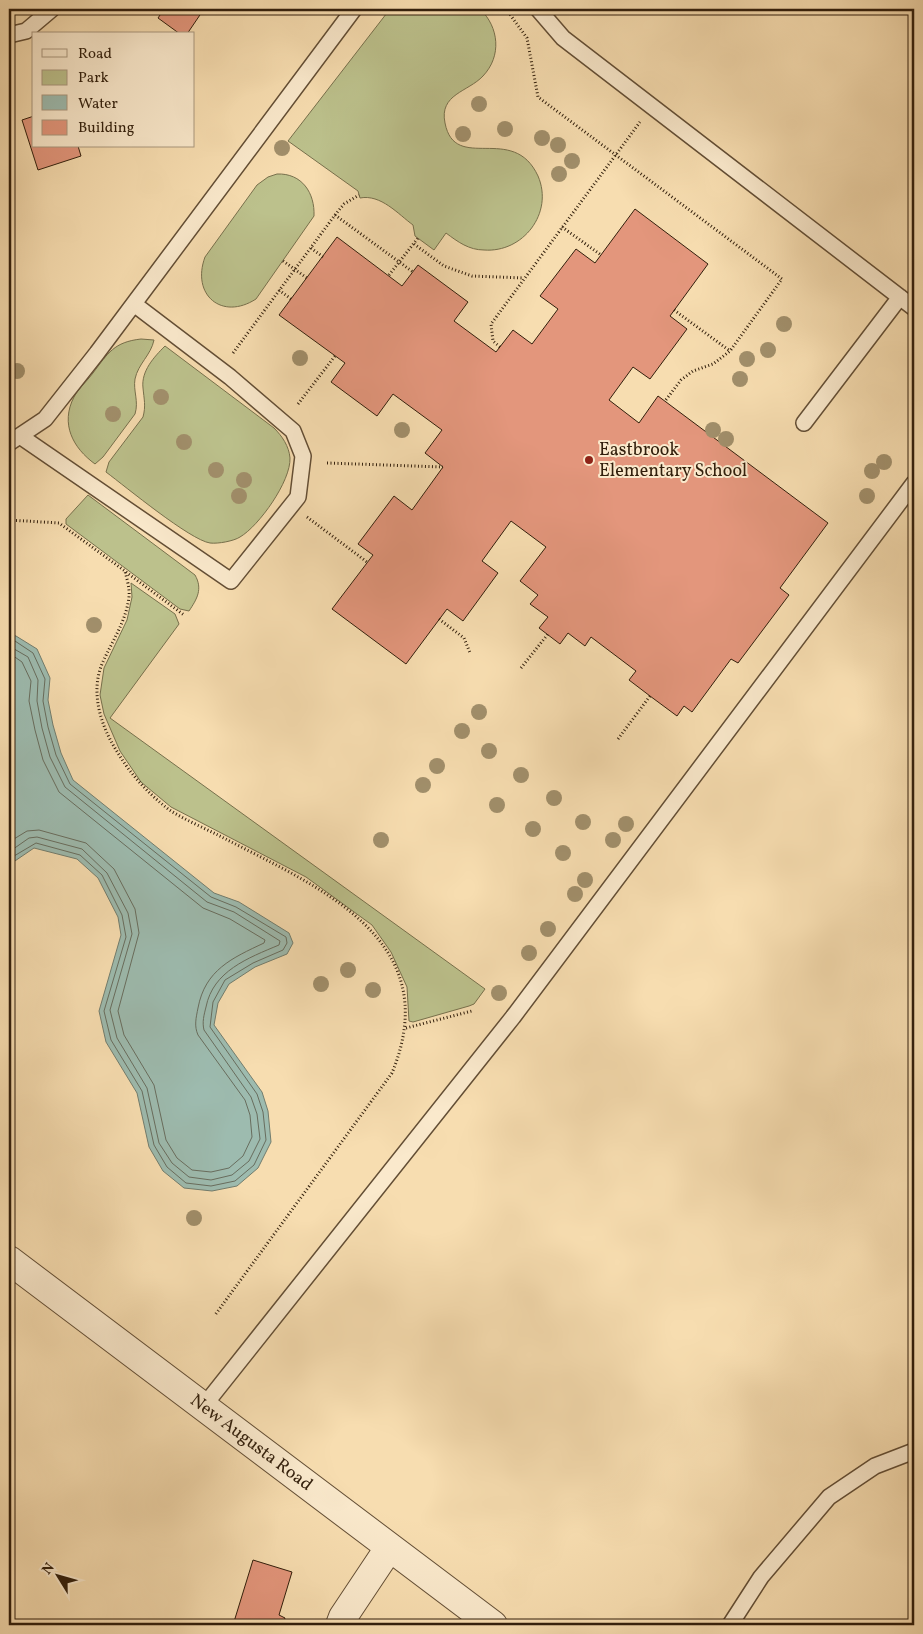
<svg xmlns="http://www.w3.org/2000/svg" width="923" height="1634" font-family="Vollkorn,serif">
<style>
.green{fill:#bcc18c;stroke:#77704c}
.water{fill:#9dbbaf;stroke:#727d6e}
.lines{fill:none;stroke-linecap:round;stroke-linejoin:round}
.shore{stroke:#686d5e;stroke-width:1}
.building{fill:#e3967c;stroke:#321f0c}
.service-casing{stroke:#634e35;stroke-width:18}
.minor-casing{stroke:#634e35;stroke-width:30}
.tertiary-casing{stroke:#634e35;stroke-width:30}
.path{stroke:#321f0c;stroke-width:3;stroke-dasharray:1 2.5;stroke-linecap:butt}
.service{stroke:#fae9cc;stroke-width:15}
.minor{stroke:#fae9cc;stroke-width:28}
.tertiary{stroke:#fae9cc;stroke-width:28}
.tree{fill:#a18f6b}
.poi-dot{fill:#8f2418;stroke:#fae9cc;stroke-width:2}
.labels{text-anchor:middle;dominant-baseline:central;stroke-width:4;stroke-linejoin:round;paint-order:stroke}
.poi-label{font-size:18px;fill:#321f0c;stroke:#fae9cc;text-anchor:start}
.street-label{font-size:18px;fill:#321f0c;stroke:#fae9cc}
</style>
<rect width="100%" height="100%" fill="#f7ddb0"/>
<filter id="stains"><feTurbulence type="fractalNoise" baseFrequency=".004" numOctaves="4"/><feColorMatrix values="0 0 0 0 .2 0 0 0 0 .09 0 0 0 0 .02 0 0 0 .5 -.17"/></filter>
<radialGradient id="worn" r=".72"><stop offset=".6" stop-color="#630" stop-opacity="0"/><stop offset="1" stop-color="#630" stop-opacity=".3"/></radialGradient>
<!-- green -->
<path class="green" d="M390,9H480C499,27 502,56 483,76C468,92 439,94 445,123C455,174 513,122 538,176C554,213 523,253 484,250C469,250 458,242 446,233L434,250L415,236L413,225C398,214 381,194 360,198L358,191L288,141Z
M277,174C302,173 315,193 314,216L256,299C222,321 191,295 205,257L257,185L268,177Z
M141,339L154,340C151,355 138,364 135,379C133,391 139,401 135,414L103,457L95,464C73,448 60,424 74,397C78,389 87,381 93,373C108,353 114,342 141,339Z
M165,346L274,428C282,436 289,446 290,458C291,481 259,526 240,537C234,541 218,544 210,543C190,540 126,487 106,472L109,462L143,417C146,406 144,399 143,388C141,371 154,357 165,346Z
M88,495L195,575C203,589 197,599 189,611L180,609L66,524V519Z
M131,583L175,614L179,624L110,718L485,989L474,1004L469,1006L413,1022L409,1021L407,987L391,952L372,925L306,877L171,807L141,782L120,751L104,714L100,695L104,668L127,620L132,597Z"/>
<!-- water -->
<path class="water" d="M9,634L16,636L37,649L50,678L48,700L53,725L61,753L73,780L214,893L239,902L289,933L293,943L287,954L255,967L229,984L218,1003L214,1025L262,1092L268,1111L271,1142L258,1168L237,1186L212,1191L184,1188L163,1171L149,1147L137,1093L106,1042L99,1011L121,935L118,917L98,878L77,859L34,848L9,865Z"/>
<g class="lines">
<!-- shore -->
<path class="shore" d="M9,639L15,641L33,653L45,679L43,701L48,727L56,755L70,784L211,897L236,907L286,937L287,943L283,950L253,963L225,980L213,1002L210,1027L257,1094L263,1112L266,1140L254,1165L235,1181L211,1186L186,1183L167,1167L154,1145L142,1091L111,1040L104,1011L126,937L122,915L102,875L80,855L36,843L9,859
M9,646L28,657L38,680L37,701L42,728L50,757L65,787L207,902L234,912L280,941L279,945C248,958 213,971 206,1007C204,1015 202,1022 204,1030L251,1097L257,1114L260,1139L249,1161L232,1175L211,1180L189,1177L172,1163L159,1143L147,1088L117,1038L110,1010L132,934L128,913L107,873L82,849L37,837L29,838L9,852
M9,653L22,662L31,681L29,701L35,730L43,760L59,792L203,908L230,919L265,940L264,943C232,958 205,970 198,1008C196,1018 194,1026 198,1035L245,1100L250,1115L252,1137L243,1156L229,1168L211,1172L192,1170L177,1158L166,1140L154,1085L124,1035L118,1011L139,933L135,909L114,869L86,843L39,830L27,831L9,842"/>
</g>
<!-- building -->
<path class="building" d="M164,9H204L187,34H180L158,18Z
M34,116V146H78L81,156L38,170L22,120Z
M635,209L708,264L670,316L687,329L650,379L633,367L609,400L639,423L658,396L828,523L780,588L789,595L738,663L731,659L692,712L684,706L677,716L650,696L629,680L636,671L591,637L585,646L568,633L560,644L539,628L548,617L530,604L538,595L520,581L546,547L511,521L482,561L498,573L463,621L447,609L406,664L332,609L373,555L358,544L394,496L412,510L443,467L425,453L442,430L393,394L377,416L331,382L345,363L279,315L337,237L402,286L418,265L468,302L454,321L496,352L513,330L532,344L558,309L540,296L576,249L595,263Z
M253,1560L292,1572L279,1615L285,1618L283,1625H233Z"/>
<g class="lines">
<!-- service casing -->
<g class="service-casing">
<path id="service" d="M538,9L563,38L914,308
M9,35L26,31L52,9
M804,423L900,297
M20,436L231,581L298,497L303,456L293,431L230,377L134,304
M9,443L45,419L97,353L354,9
M203,1407L513,1017L914,483
M730,1625L761,1577L829,1497L875,1466L914,1451"/>
</g>
<!-- minor casing -->
<g class="minor-casing">
<path id="minor" d="M340,1625L343,1617L389,1548"/>
</g>
<!-- tertiary casing -->
<g class="tertiary-casing">
<path id="tertiary" d="M9,1260L493,1625"/>
</g>
<!-- path -->
<path class="path" d="M506,9L527,38L538,97L782,279L730,351L713,364L693,371L681,380L665,401
M335,215L413,272
M562,227L601,255
M414,244L444,266L472,276L524,278
M311,248L323,257
M283,261L307,278
M389,275L418,238
M279,290L291,299
M674,310L730,351
M500,347L493,341L491,324L640,122
M233,353L335,215L344,204L359,195
M298,404L335,356
M327,463L443,467
M307,517L367,562
M9,520L59,523L125,571C127,579 130,590 129,597C126,622 112,641 102,664C90,693 101,727 118,753C131,775 148,793 168,809C183,819 202,827 218,835C315,886 448,937 392,1073L215,1315
M126,572L184,615
M439,619L464,638L470,653
M521,668L548,634
M618,739L650,696
M406,1028L472,1011"/>
<!-- service -->
<use href="#service" class="service"/>
<!-- minor -->
<use href="#minor" class="minor"/>
<!-- tertiary -->
<use href="#tertiary" class="tertiary"/>
</g>
<!-- trees -->
<g class="tree">
<circle cx="479" cy="104" r="8"/>
<circle cx="505" cy="129" r="8"/>
<circle cx="463" cy="134" r="8"/>
<circle cx="542" cy="138" r="8"/>
<circle cx="558" cy="145" r="8"/>
<circle cx="282" cy="148" r="8"/>
<circle cx="572" cy="161" r="8"/>
<circle cx="559" cy="174" r="8"/>
<circle cx="784" cy="324" r="8"/>
<circle cx="768" cy="350" r="8"/>
<circle cx="300" cy="358" r="8"/>
<circle cx="747" cy="359" r="8"/>
<circle cx="17" cy="371" r="8"/>
<circle cx="740" cy="379" r="8"/>
<circle cx="161" cy="397" r="8"/>
<circle cx="113" cy="414" r="8"/>
<circle cx="402" cy="430" r="8"/>
<circle cx="713" cy="430" r="8"/>
<circle cx="726" cy="439" r="8"/>
<circle cx="184" cy="442" r="8"/>
<circle cx="884" cy="462" r="8"/>
<circle cx="216" cy="470" r="8"/>
<circle cx="872" cy="471" r="8"/>
<circle cx="244" cy="480" r="8"/>
<circle cx="239" cy="496" r="8"/>
<circle cx="867" cy="496" r="8"/>
<circle cx="94" cy="625" r="8"/>
<circle cx="479" cy="712" r="8"/>
<circle cx="462" cy="731" r="8"/>
<circle cx="489" cy="751" r="8"/>
<circle cx="437" cy="766" r="8"/>
<circle cx="521" cy="775" r="8"/>
<circle cx="423" cy="785" r="8"/>
<circle cx="554" cy="798" r="8"/>
<circle cx="497" cy="805" r="8"/>
<circle cx="583" cy="822" r="8"/>
<circle cx="626" cy="824" r="8"/>
<circle cx="533" cy="829" r="8"/>
<circle cx="381" cy="840" r="8"/>
<circle cx="613" cy="840" r="8"/>
<circle cx="563" cy="853" r="8"/>
<circle cx="585" cy="880" r="8"/>
<circle cx="575" cy="894" r="8"/>
<circle cx="548" cy="929" r="8"/>
<circle cx="529" cy="953" r="8"/>
<circle cx="348" cy="970" r="8"/>
<circle cx="321" cy="984" r="8"/>
<circle cx="373" cy="990" r="8"/>
<circle cx="499" cy="993" r="8"/>
<circle cx="194" cy="1218" r="8"/>
</g>
<!-- markers -->
<circle class="poi-dot" cx="589" cy="460" r="5"/>
<g class="labels">
<!-- poi labels -->
<g class="poi-label">
<text x="599" y="450">Eastbrook<tspan x="599" dy="21">Elementary School</tspan></text>
</g>
<!-- street labels -->
<g class="street-label">
<text transform="translate(251 1443) rotate(37)">New Augusta Road</text>
</g>
</g>
<!-- margin -->
<rect width="923" height="1634" fill="none" stroke="#f7ddb0" stroke-width="30"/>
<rect x="10" y="10" width="903" height="1614" fill="none" stroke="#321f0c" stroke-width="2.5"/>
<rect x="15" y="15" width="893" height="1604" fill="none" stroke="#321f0c"/>
<!-- legend -->
<rect x="32" y="32" width="162" height="115" fill="#fae9cc" stroke="#aa987f"/>
<rect x="42" y="49" width="25" height="8" fill="#fae9cc" stroke="#aa987f"/>
<text x="78" y="58" font-size="15" fill="#321f0c">Road</text>
<rect x="42" y="70" width="25" height="15" fill="#bcc18c" stroke="#aa987f"/>
<text x="78" y="82" font-size="15" fill="#321f0c">Park</text>
<rect x="42" y="95" width="25" height="15" fill="#9dbbaf" stroke="#aa987f"/>
<text x="78" y="108" font-size="15" fill="#321f0c">Water</text>
<rect x="42" y="120" width="25" height="15" fill="#e3967c" stroke="#aa987f"/>
<text x="78" y="132" font-size="15" fill="#321f0c">Building</text>
<!-- north arrow -->
<g transform="translate(58 1576) rotate(307)" stroke="#fae9cc" stroke-width="4" paint-order="stroke">
<path d="M0-4L9 19L0 12L-9 19Z" fill="#321f0c"/>
<text y="-8" font-size="14" font-weight="bold" text-anchor="middle" fill="#321f0c">N</text>
</g>
<rect width="100%" height="100%" filter="url(#stains)"/>
<rect width="100%" height="100%" fill="url(#worn)"/>
</svg>
